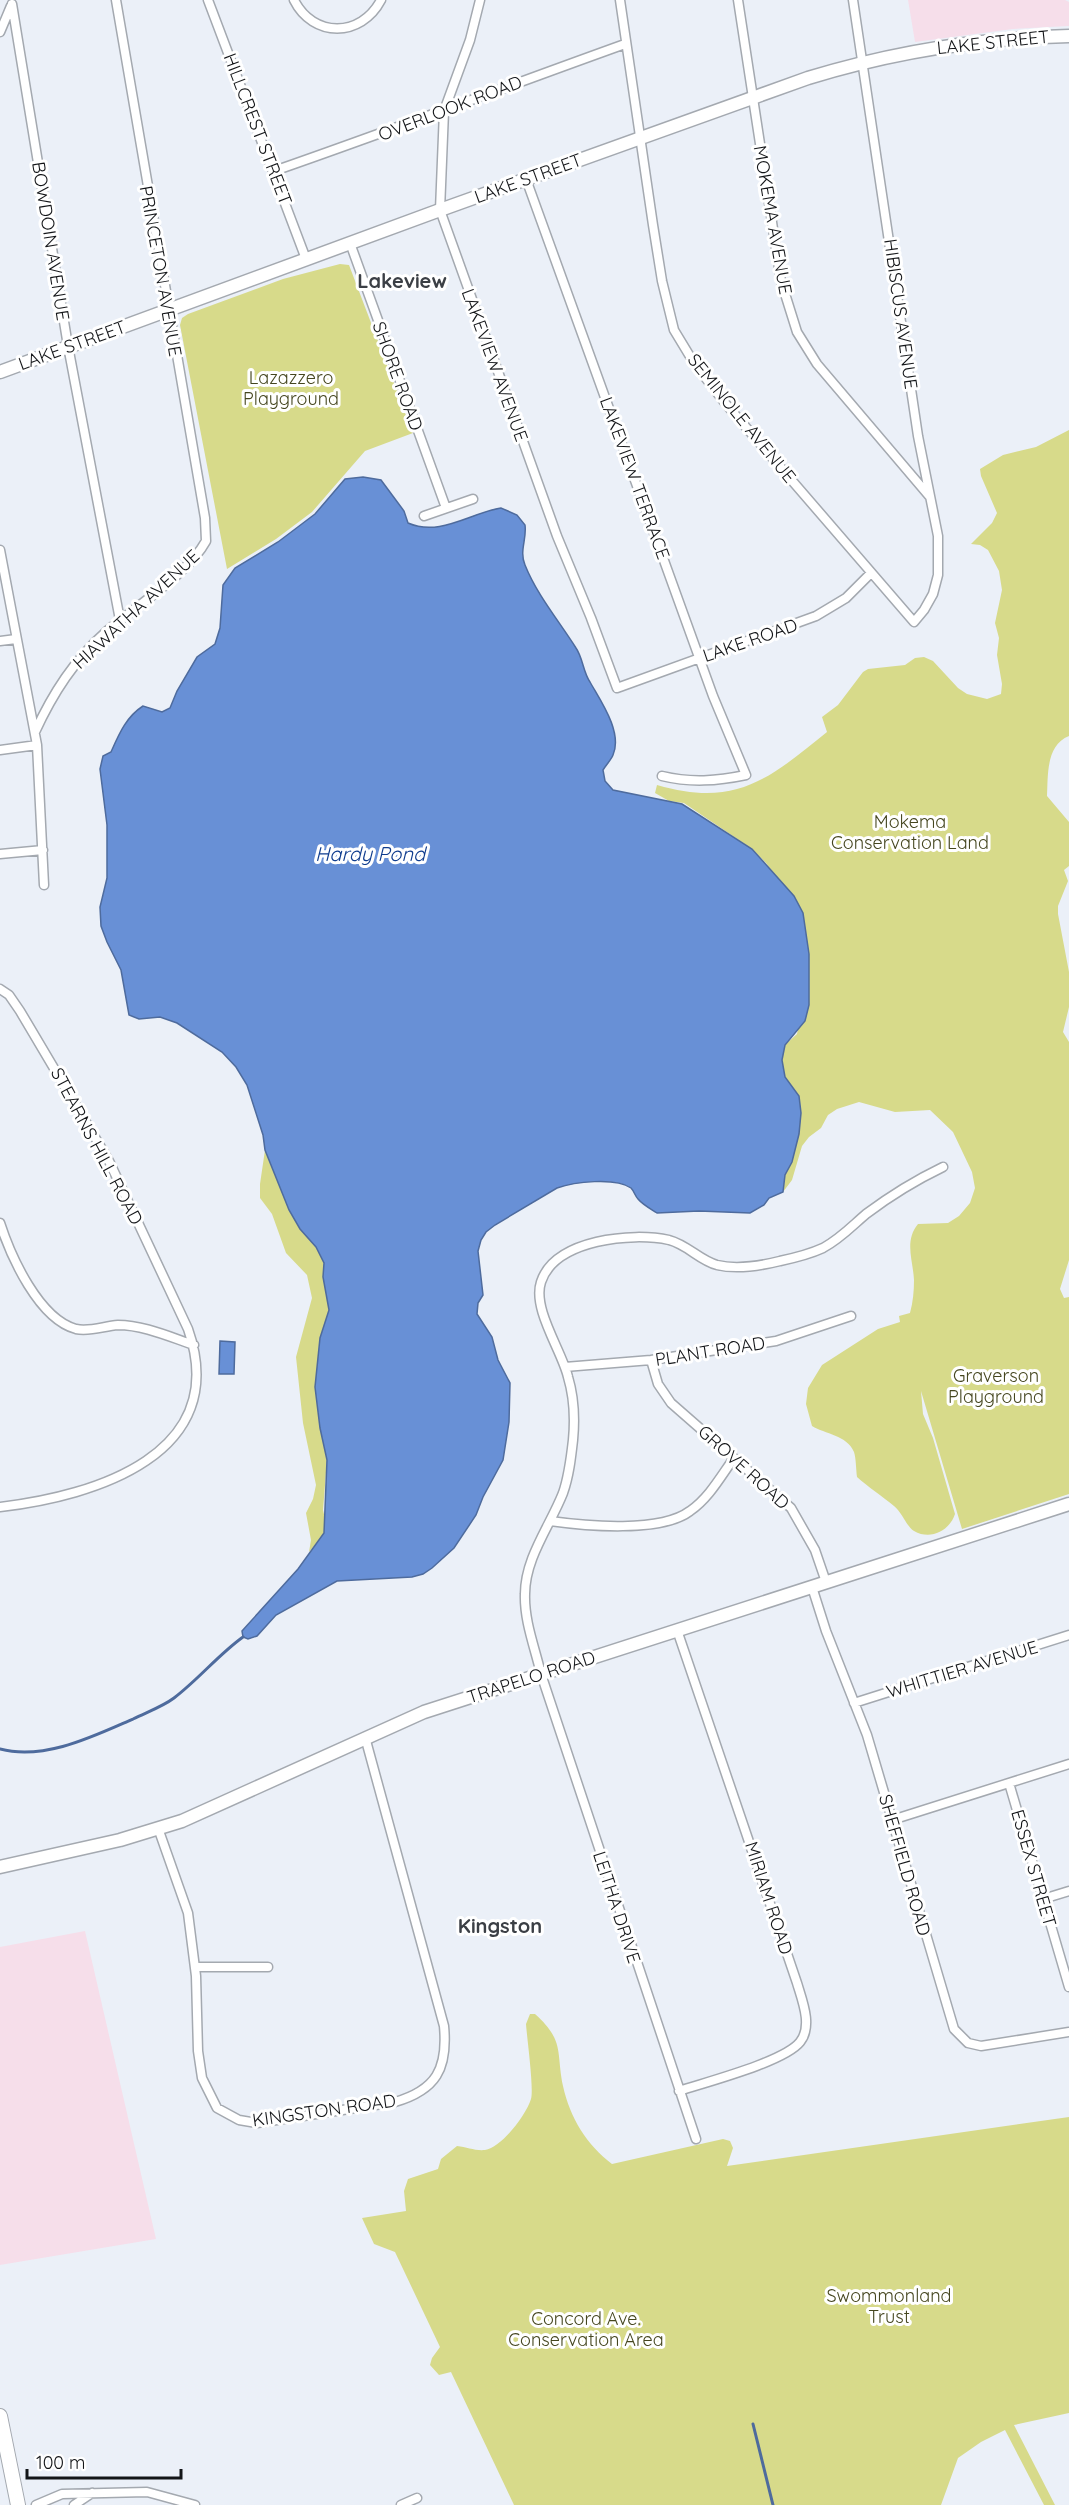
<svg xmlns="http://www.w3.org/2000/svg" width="1069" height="2505" font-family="Quicksand,sans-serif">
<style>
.commercial{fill:#f6deea}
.green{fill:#d7da8a}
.water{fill:#6890d6;stroke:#4e6b9d;stroke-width:1.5}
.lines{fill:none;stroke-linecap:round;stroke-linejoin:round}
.stream{stroke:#4e6b9d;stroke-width:3}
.street-casing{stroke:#a4a9b0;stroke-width:11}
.secondary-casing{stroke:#a4a9b0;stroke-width:15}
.primary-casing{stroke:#a4a9b0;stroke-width:16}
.street{stroke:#fff;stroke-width:8}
.secondary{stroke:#fff;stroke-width:12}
.primary{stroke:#fff;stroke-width:14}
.labels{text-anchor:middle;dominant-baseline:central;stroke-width:6;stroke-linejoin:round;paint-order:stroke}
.street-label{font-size:18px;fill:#131518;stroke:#fff}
.park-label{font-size:18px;fill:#45461f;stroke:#fff}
.neighbourhood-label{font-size:20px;font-weight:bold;fill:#3b3f45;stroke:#fff}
.water-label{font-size:20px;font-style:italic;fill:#0f3c8e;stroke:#fff}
</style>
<rect width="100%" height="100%" fill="#ebf0f8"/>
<!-- commercial -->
<path class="commercial" d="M908,0H1065L1069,2V26L1013,29L915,42Z
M85,1931L156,2239L0,2265V1947Z"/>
<!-- green -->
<path class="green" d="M340,264L349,265L413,433L365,451L312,512L276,539L227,569L180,325L182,318L188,314L283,279Z
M1069,430V736C1046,745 1048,775 1047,796L1069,822V866L1064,870L1068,881L1058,906V914L1069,972V1007L1063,1032L1069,1042V1260L1060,1289L1064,1298L1069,1297V1494L962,1529L921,1391L923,1414L933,1438L955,1514C950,1530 931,1541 914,1531C906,1526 902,1512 894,1506C882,1496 868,1487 857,1477C856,1469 856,1458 854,1452C847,1435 825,1434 812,1426L806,1404L808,1388L822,1365L878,1329L900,1322L899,1316L910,1313C913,1302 914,1291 914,1280C913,1260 904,1241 918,1224L948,1223L959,1216L970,1203L975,1188L972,1172L953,1132L930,1110L895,1112L859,1102L837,1109L828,1115L821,1128L809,1137L802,1146L792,1180L783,1192L785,1175L792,1162L799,1134V1096L785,1077L782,1060L785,1045L797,1034L809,978L803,913L766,863L752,849L684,803L669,801L655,793L657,785C736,808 769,779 827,732L822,717L838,705L863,672L868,669L905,665L915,658L924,657L933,661L958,688L967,694L987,699L1001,694L1002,684L997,655L999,638L995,623L1002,590L999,571L988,550L980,545L971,544L992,523L997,513L981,476L980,469L1003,455L1036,447Z
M265,1150L289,1210L300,1229L316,1247L324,1263L323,1277L328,1293L329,1310L320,1338L315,1387L320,1428L327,1460L323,1510L326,1523L324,1534L309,1552L311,1540L306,1513L313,1499L316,1485L303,1423L296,1357L312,1298L307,1275L286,1253L272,1214L260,1198V1184Z
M530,2014H535C565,2041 556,2052 563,2086C570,2118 587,2145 612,2164L723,2139L730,2141L733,2148L727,2166L1069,2117V2413L1014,2425L1055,2505H1044L1005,2430L981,2442L958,2458L941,2505H514L451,2372L439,2375L430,2365L432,2358L440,2347L395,2252L374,2244L362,2218L406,2211L404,2191L408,2179L438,2169L441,2159L457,2146C467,2147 475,2151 485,2150C502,2147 526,2115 531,2099C534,2089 527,2038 526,2024Z"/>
<!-- water -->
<path class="water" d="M363,477L381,480L404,511L408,523C440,537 470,513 501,508L517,515L525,525C527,539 519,551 525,565C537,595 559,621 576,648C583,658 583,672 590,682C600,700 623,732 613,755C611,760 606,765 603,770L605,781L613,790L682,804L752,849L794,896L803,913L809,954V1005L805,1021L785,1045L782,1060L785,1077L799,1096L801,1113L799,1134L792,1162L785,1175L783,1192L769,1198L764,1205L750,1213L699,1211L657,1213C651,1209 643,1205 638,1199C635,1196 634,1191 631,1188C615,1177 574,1182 557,1188L495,1225L486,1232L481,1240L478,1251L483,1295L478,1303L477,1314L492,1337L498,1360L510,1383L509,1422L503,1460L483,1497L476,1515L454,1548L432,1568L423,1574L412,1577L337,1581L276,1615L257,1636L248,1639L243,1637L242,1631L298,1569L324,1533L327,1460L320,1428L315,1387L320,1338L329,1310L323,1277L324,1263L316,1247L300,1229L289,1210L265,1150L263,1135L247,1085L236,1067L222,1052L177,1023L160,1017L139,1019L129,1015L121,970L107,942L101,926L100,907L107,878V825L100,769L103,756L111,752C119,734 126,717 143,706L162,712L170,708L177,691L197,657L215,644L220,628L223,585L235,568L278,542L315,514L345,479Z
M220,1341L235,1342L234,1374H219Z"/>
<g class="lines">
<!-- stream -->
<path class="stream" d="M0,1749C44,1761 94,1736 133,1719C147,1712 162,1707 174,1698C199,1679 218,1655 243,1637
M753,2424L773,2505"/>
<!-- street casing -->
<g class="street-casing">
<path id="street" d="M208,0L306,259
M294,0C313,38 361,38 381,0
M480,0L470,40L444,111L440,210L557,536L591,618L617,688L816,616L846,598L871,573
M620,0L653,225L662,281L674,330L694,363L725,403L914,622L924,610L933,594L938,575V536L918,436L853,0
M738,0L781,281L797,332L817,364L930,497
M12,4L68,346L120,620
M0,32L11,6
M274,171C392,130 508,86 625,44
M526,179L713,696L746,775C717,781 691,783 662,776
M350,243L446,508
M424,516L473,499
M0,550L37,745L44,885
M0,641L16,639
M35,732C53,693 74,660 107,631C136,606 188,574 206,541L205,518L116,0
M0,750L37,745
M0,854L43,850
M0,989L9,995L20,1011L109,1161L188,1329C232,1454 95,1496 0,1507
M0,1223C11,1257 39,1319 76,1329C90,1332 104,1326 118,1325C143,1325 170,1337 194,1345
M651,1360L658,1384L671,1403L791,1508L815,1550L826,1582
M565,1367L651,1360L776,1341L851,1316
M550,1521C586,1526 661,1533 690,1511C709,1498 721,1476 734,1458
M812,1587L826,1631L867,1735L954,2029L968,2043L981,2046L1069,2032
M677,1630L797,1983C802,2000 813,2026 800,2042C784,2062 706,2082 679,2091
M854,1703L1069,1635
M1009,1783L1069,1987
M892,1820L1069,1764
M158,1828L188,1913L196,1976L198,2051L202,2078L217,2108L239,2120L257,2123L395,2102C436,2090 448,2069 444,2026L365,1737
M1043,1899L1069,1891
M195,1967H268
M696,2139L541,1674C535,1648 524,1621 525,1594C525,1558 550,1526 563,1493C569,1476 571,1458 573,1440C575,1419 574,1397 568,1377C562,1351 532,1309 541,1282C555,1239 633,1232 669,1240C688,1245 699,1260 717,1265C738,1270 760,1266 780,1261C794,1258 810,1254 823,1248C840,1239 852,1226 866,1214C890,1196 916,1180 943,1167
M36,2505L62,2494L147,2492L195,2505
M74,2505L92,2493
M401,2505L417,2498"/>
</g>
<!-- secondary casing -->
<g class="secondary-casing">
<path id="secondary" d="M0,372L440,210L808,78C893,52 980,38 1069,36
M0,1867L120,1840L182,1821L424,1712L1069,1504"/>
</g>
<!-- primary casing -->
<g class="primary-casing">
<path id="primary" d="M0,2416L18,2505"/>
</g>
<!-- street -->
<use href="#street" class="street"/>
<!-- secondary -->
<use href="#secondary" class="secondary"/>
<!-- primary -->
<use href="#primary" class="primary"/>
</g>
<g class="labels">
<!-- street labels -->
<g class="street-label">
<text transform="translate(993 42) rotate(-6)">LAKE STREET</text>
<text transform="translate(450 108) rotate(-21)">OVERLOOK ROAD</text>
<text transform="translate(258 129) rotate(69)">HILLCREST STREET</text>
<text transform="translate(528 178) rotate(-20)">LAKE STREET</text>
<text transform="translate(773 220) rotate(80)">MOKEMA AVENUE</text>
<text transform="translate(51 241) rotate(81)">BOWDOIN AVENUE</text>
<text transform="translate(161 271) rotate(80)">PRINCETON AVENUE</text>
<text transform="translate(901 314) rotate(82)">HIBISCUS AVENUE</text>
<text transform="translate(72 345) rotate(-20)">LAKE STREET</text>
<text transform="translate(495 365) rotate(70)">LAKEVIEW AVENUE</text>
<text transform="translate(398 376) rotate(70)">SHORE ROAD</text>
<text transform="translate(742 418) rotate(51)">SEMINOLE AVENUE</text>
<text transform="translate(635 478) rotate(70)">LAKEVIEW TERRACE</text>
<text transform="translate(136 609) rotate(-43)">HIAWATHA AVENUE</text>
<text transform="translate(750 640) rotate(-19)">LAKE ROAD</text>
<text transform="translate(97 1146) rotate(62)">STEARNS HILL ROAD</text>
<text transform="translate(710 1351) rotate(-9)">PLANT ROAD</text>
<text transform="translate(744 1467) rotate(42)">GROVE ROAD</text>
<text transform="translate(962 1669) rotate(-17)">WHITTIER AVENUE</text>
<text transform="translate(531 1677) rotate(-18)">TRAPELO ROAD</text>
<text transform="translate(905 1865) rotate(74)">SHEFFIELD ROAD</text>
<text transform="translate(1034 1868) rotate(74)">ESSEX STREET</text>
<text transform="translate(769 1898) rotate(72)">MIRIAM ROAD</text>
<text transform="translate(617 1907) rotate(72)">LEITHA DRIVE</text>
<text transform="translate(324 2110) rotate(-8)">KINGSTON ROAD</text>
</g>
<!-- park labels -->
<g class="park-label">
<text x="291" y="377">Lazazzero<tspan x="291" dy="21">Playground</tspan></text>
<text x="910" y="821">Mokema<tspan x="910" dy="21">Conservation Land</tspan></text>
<text x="996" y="1375">Graverson<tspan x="996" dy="21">Playground</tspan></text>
<text x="889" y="2295">Swommonland<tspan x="889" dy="21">Trust</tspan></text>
<text x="586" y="2318">Concord Ave.<tspan x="586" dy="21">Conservation Area</tspan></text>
</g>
<!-- neighbourhood labels -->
<g class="neighbourhood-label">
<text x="402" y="280">Lakeview</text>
<text x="500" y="1925">Kingston</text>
</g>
<!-- water labels -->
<g class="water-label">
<text x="370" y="853">Hardy Pond</text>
</g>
</g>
<!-- scale -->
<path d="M27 2469v9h154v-9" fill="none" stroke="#131518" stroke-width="3"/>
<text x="36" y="2469" font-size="18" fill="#131518" stroke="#ffffff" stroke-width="4.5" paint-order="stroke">100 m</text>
</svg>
